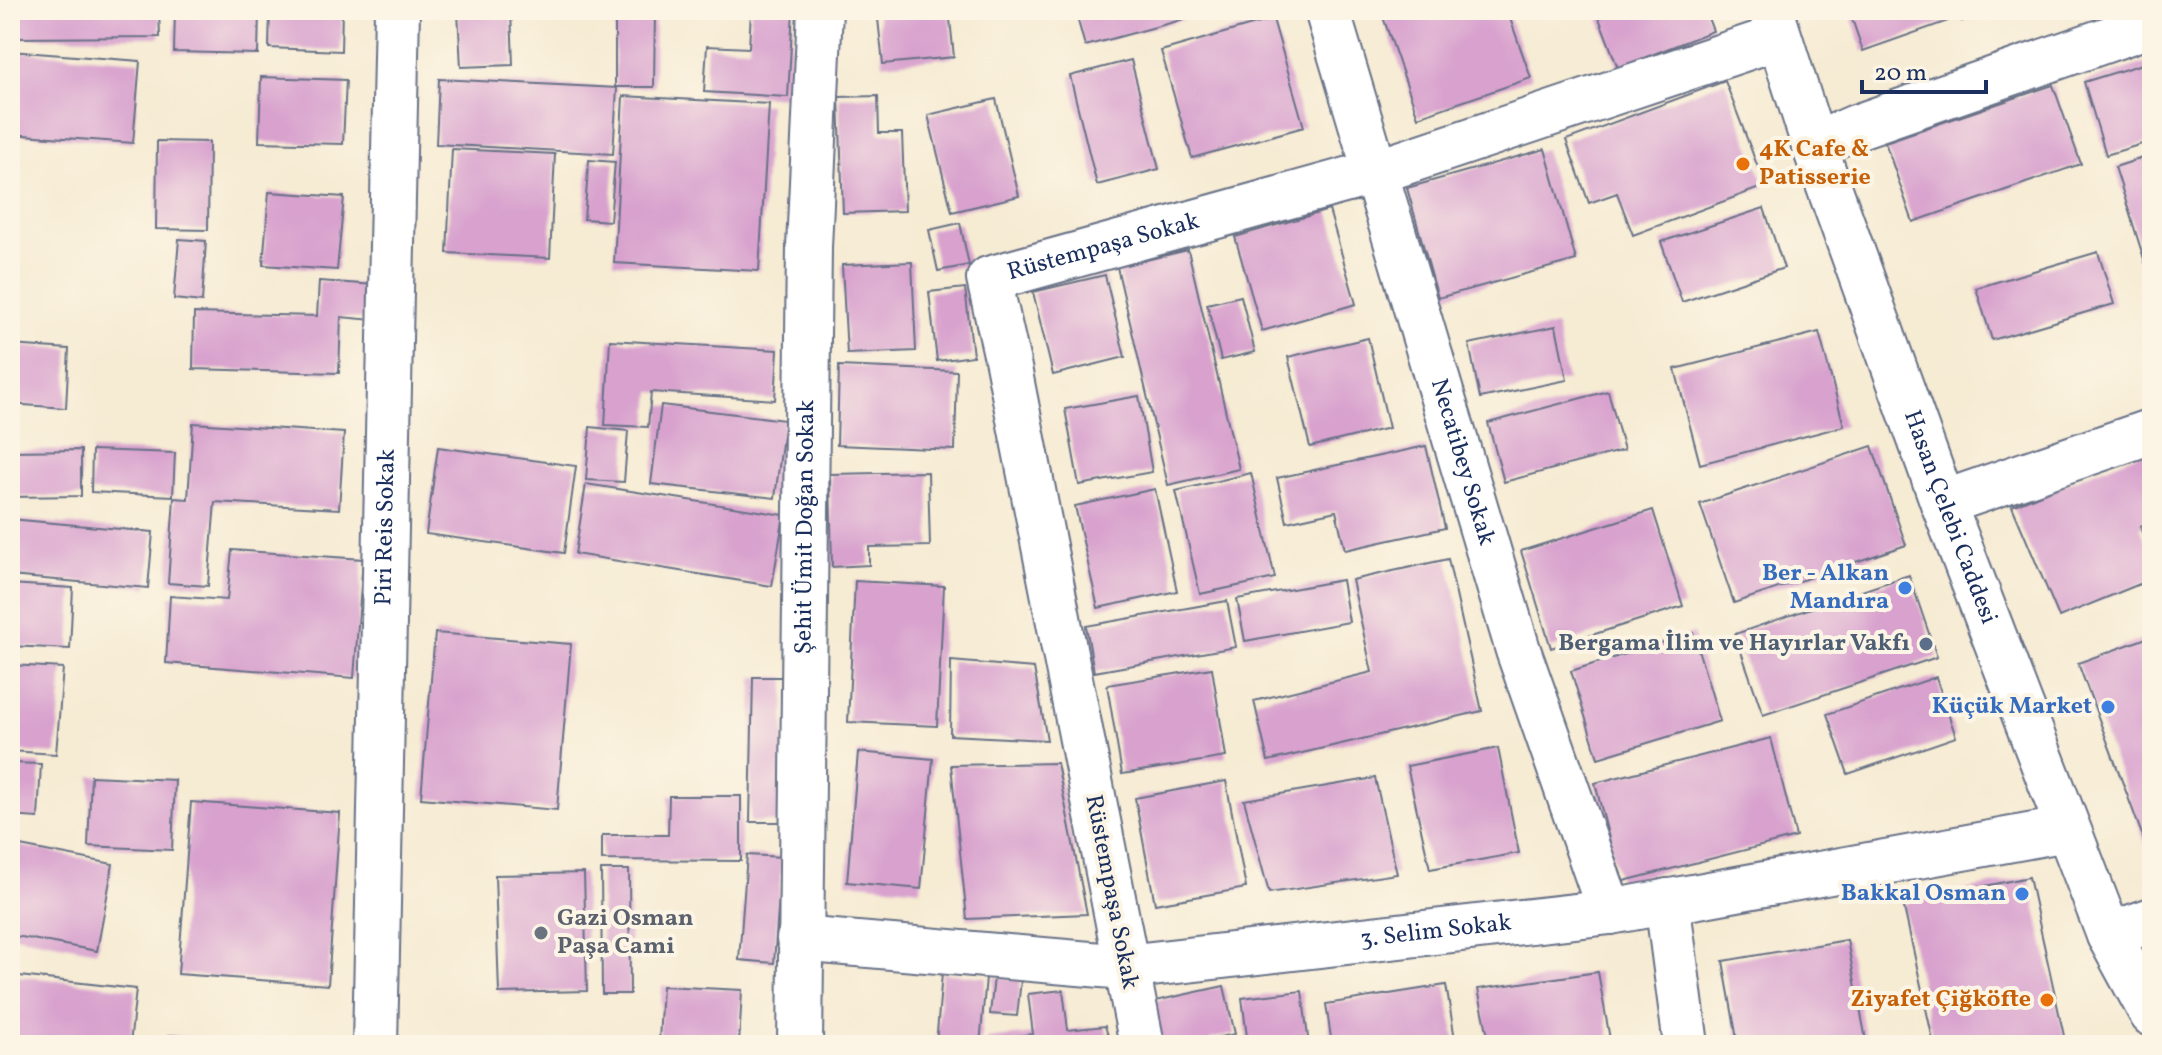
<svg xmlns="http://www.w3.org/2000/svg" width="2162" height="1055" font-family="Vollkorn,serif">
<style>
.building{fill:#d8a1ce}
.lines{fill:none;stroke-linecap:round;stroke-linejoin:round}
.minor-casing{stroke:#687187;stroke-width:48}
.tertiary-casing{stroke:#687187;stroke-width:48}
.minor{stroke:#fff;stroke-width:44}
.tertiary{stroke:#fff;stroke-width:44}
.food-dot{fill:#e8710a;stroke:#fcf5e5;stroke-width:3}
.shop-dot{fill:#3f7fe0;stroke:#fcf5e5;stroke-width:3}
.service-dot{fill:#5c6f8a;stroke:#fcf5e5;stroke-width:3}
.worship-dot{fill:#6b7280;stroke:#fcf5e5;stroke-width:3}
.labels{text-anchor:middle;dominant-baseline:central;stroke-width:8;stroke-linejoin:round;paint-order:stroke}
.food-label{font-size:24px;font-weight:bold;fill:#c56008;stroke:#fcf5e5;text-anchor:start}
.street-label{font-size:24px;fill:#1b2f5e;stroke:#fcf5e5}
.shop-label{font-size:24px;font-weight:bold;fill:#366cbe;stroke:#fcf5e5;text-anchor:end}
.service-label{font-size:24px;font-weight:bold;fill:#4e5e75;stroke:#fcf5e5;text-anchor:end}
.worship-label{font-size:24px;font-weight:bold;fill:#5b616d;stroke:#fcf5e5;text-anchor:start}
</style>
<rect width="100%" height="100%" fill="#fcf5e5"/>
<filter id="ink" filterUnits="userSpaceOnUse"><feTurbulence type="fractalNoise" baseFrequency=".0125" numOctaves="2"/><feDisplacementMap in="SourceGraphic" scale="16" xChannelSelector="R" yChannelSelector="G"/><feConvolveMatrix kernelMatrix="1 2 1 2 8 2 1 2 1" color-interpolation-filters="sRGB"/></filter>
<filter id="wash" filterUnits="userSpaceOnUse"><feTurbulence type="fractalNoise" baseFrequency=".006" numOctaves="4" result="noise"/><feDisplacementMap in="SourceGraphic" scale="32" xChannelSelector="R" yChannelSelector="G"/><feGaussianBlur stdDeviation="1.8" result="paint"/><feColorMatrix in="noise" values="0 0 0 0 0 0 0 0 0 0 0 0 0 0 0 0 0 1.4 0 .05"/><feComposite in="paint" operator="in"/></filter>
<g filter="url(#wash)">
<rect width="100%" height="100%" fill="#f6ebd3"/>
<g id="blocks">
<!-- building -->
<path class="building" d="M10,10H159L160,37L10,38Z
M175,10H259L258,54L174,52Z
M270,10H342L341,51L269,48Z
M511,10L513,65L461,67L458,12Z
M615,10H655L654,87H615Z
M751,10H793L788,97L704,92L707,46L749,48Z
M877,10H949L954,57L883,64Z
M1075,10H1215V11L1085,46Z
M1403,10H1507L1531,78L1418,117L1383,17Z
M1619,10H1705L1713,31L1618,68L1599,18Z
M1849,10H1944L1948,21L1863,51Z
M1958,10H1993L1962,21Z
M1273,19L1304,127L1192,158L1161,51Z
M10,51L140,61L133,143L10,134Z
M1131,60L1159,169L1097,185L1070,76Z
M2152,61V141L2106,155L2084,82Z
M261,77L346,80L343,144L259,142Z
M439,79L617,88L613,154L436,144Z
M1725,81L1765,186L1633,235L1617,193L1589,203L1566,140Z
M2053,85L2081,164L1913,222L1885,142Z
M623,96L769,104L759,271L614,263Z
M878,96L879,133H902L905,211L843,213L839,97Z
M996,99L1019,196L952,212L928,115Z
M157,141L209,142L208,230L156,229Z
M452,149L555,154L550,258L447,253Z
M1545,149L1576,260L1438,298L1407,188Z
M2152,155V281H2151L2115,167Z
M589,160L615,162L610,221L584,219Z
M269,192L344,197L337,270L263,265Z
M1764,208L1784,268L1682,302L1661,242Z
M1329,210L1356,304L1262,331L1235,237Z
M960,223L969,265L938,271L929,230Z
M179,239L206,241L202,302L174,299Z
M1188,250L1239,469L1168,485L1117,267Z
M2098,252L2114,304L1992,340L1976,288Z
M912,262L916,351L847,354L842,265Z
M1105,275L1125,357L1053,375L1033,292Z
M319,281L376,285L373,320L341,317L339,373L193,369L194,313L317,316Z
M965,288L973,356L937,361L929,292Z
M1241,296L1255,352L1221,360L1207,304Z
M1556,326L1567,380L1480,398L1469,344Z
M1819,332L1844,426L1700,464L1675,369Z
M1368,338L1389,428L1310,447L1288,357Z
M610,340L778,350L775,400L651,392L648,427L605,425Z
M10,345L69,349L66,408L10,404Z
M839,366L957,371L955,450L837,445Z
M1608,391L1624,450L1504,482L1488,423Z
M1139,396L1152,472L1079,485L1065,409Z
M661,405L785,420L775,498L651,484Z
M193,423L344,433L339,509L215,502L208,586L168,583L174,498L188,499Z
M590,427L628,431L624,482L586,480Z
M1426,446L1445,528L1345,550L1336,511L1287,522L1277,478Z
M1872,446L1906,545L1734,603L1700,504Z
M438,447L576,466L564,553L426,534Z
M2152,448V522L2140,527L2152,557V579L2059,617L2012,506Z
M81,450V496L10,497V451Z
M92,450L175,453L173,496L91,492Z
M928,472L930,546L869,547V565L832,567L830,474Z
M1251,473L1275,578L1200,594L1176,491Z
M586,484L784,515L772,586L575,554Z
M1155,489L1177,591L1098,608L1075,506Z
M1653,510L1683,606L1551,648L1521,551Z
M10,519L153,532L148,588L10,576Z
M232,550L363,559L354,678L166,663L170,596L227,600Z
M1448,559L1482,711L1268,761L1254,701L1372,672L1352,580Z
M1909,575L1937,657L1763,715L1735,634Z
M1342,580L1349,622L1245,641L1237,599Z
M855,581L944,586L937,726L848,722Z
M10,584L73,588L70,649L10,646Z
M1227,601L1236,647L1094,672L1086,626Z
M435,633L571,644L557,810L421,798Z
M1693,633L1720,721L1598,758L1571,671Z
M2152,636V846L2147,848L2078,663Z
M951,661L1034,668L1047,740L950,735Z
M10,665L63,668L56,754L10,751Z
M1212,668L1226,757L1122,774L1107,685Z
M753,677H785L782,822H750Z
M1936,677L1956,737L1848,774L1827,714Z
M1771,738L1796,837L1620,882L1595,783Z
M1498,748L1519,853L1430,869L1407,766Z
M858,752L933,759L921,889L847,882Z
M10,763L41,764L38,818L10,816Z
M1057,763L1087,914L967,919L951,765Z
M91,776L175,780L172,850L88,846Z
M1375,778L1397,874L1269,893L1244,800Z
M1226,781L1246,888L1155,904L1135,798Z
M669,796H741V861L602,860V835H668Z
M191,802L340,813L328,985L178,974Z
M10,844L113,864L97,951L10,935Z
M747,855L782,857L774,963L739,960Z
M601,870H629L630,994H602Z
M584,873L587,991L499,993L495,875Z
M2029,877L2066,1045H1934L1903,903Z
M1847,940L1867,1045H1738L1723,961Z
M1598,972L1611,1045H1490L1478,989Z
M942,973L986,977L980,1045H936Z
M10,975L136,989L130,1045H10Z
M994,977L1021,980L1017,1016L990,1014Z
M1446,985L1456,1045H1332L1326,1004Z
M662,986L742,990L739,1044L680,1045L659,1041Z
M1224,986L1235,1034L1210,1039L1211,1045H1156L1146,1003Z
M1063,990L1068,1030L1105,1026L1111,1045H988L987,1039L1033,1034L1028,994Z
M1302,991L1309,1045H1248L1242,998Z
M169,1035L246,1043V1045H168Z"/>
</g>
</g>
<g filter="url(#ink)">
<use href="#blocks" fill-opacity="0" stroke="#687187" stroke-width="2"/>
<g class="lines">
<!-- minor casing -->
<g class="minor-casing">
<g id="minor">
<path id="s1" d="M1327,10L1518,650L1610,912"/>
<path d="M1814,145L1856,127L2152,24"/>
<path d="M1943,503L2152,431"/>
<path d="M1667,901L1686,1045"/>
<path d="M2109,935L2152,920"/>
<path id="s2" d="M799,939L1125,967L1610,912L2067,829"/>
<path id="s3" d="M375,1045L397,10"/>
<path id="s4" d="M800,1045L809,247L820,10"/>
<path id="s5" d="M1142,1045L1008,363L989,279L1376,172L1779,37"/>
</g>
</g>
<!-- tertiary casing -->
<g class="tertiary-casing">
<g id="tertiary">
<path id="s6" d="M1771,10L1814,145L1943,503L2109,935L2152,1014"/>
</g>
</g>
<!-- minor -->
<use href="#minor" class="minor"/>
<!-- tertiary -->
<use href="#tertiary" class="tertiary"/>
</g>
</g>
<!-- markers -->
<g class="food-dot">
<circle cx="1743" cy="164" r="8"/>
<circle cx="2047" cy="1000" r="8"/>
</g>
<g class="shop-dot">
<circle cx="1905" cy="588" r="8"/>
<circle cx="2108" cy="707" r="8"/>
<circle cx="2022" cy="894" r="8"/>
</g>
<circle class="service-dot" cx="1926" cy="644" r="8"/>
<circle class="worship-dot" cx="541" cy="933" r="8"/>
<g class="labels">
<!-- food labels -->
<g class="food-label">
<text x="1759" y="150">4K Cafe &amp;<tspan x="1759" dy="28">Patisserie</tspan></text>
<text x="2031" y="1000" text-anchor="end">Ziyafet Çiğköfte</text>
</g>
<!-- street labels -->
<g class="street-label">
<text stroke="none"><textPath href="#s5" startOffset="900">Rüstempaşa Sokak</textPath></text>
<text stroke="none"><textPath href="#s1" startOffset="472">Necatibey Sokak</textPath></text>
<text stroke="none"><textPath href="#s6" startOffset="538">Hasan Çelebi Caddesi</textPath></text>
<text stroke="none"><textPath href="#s4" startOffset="518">Şehit Ümit Doğan Sokak</textPath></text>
<text stroke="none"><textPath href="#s3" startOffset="518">Piri Reis Sokak</textPath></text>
<text transform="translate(1111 892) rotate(79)">Rüstempaşa Sokak</text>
<text stroke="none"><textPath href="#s2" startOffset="640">3. Selim Sokak</textPath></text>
</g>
<!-- shop labels -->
<g class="shop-label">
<text x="1889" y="574">Ber - Alkan<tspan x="1889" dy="28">Mandıra</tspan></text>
<text x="2092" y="707">Küçük Market</text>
<text x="2006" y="894">Bakkal Osman</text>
</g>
<!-- service labels -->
<g class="service-label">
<text x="1910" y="644">Bergama İlim ve Hayırlar Vakfı</text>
</g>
<!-- worship labels -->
<g class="worship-label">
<text x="557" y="919">Gazi Osman<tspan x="557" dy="28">Paşa Cami</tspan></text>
</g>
</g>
<!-- margin -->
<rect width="2162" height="1055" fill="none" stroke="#fcf5e5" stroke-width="40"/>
<!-- scale -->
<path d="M1862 80v12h124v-12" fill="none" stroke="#1b2f5e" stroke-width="4"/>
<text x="1874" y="80" font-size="24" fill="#1b2f5e" stroke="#fcf5e5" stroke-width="6" paint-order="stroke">20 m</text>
</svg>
